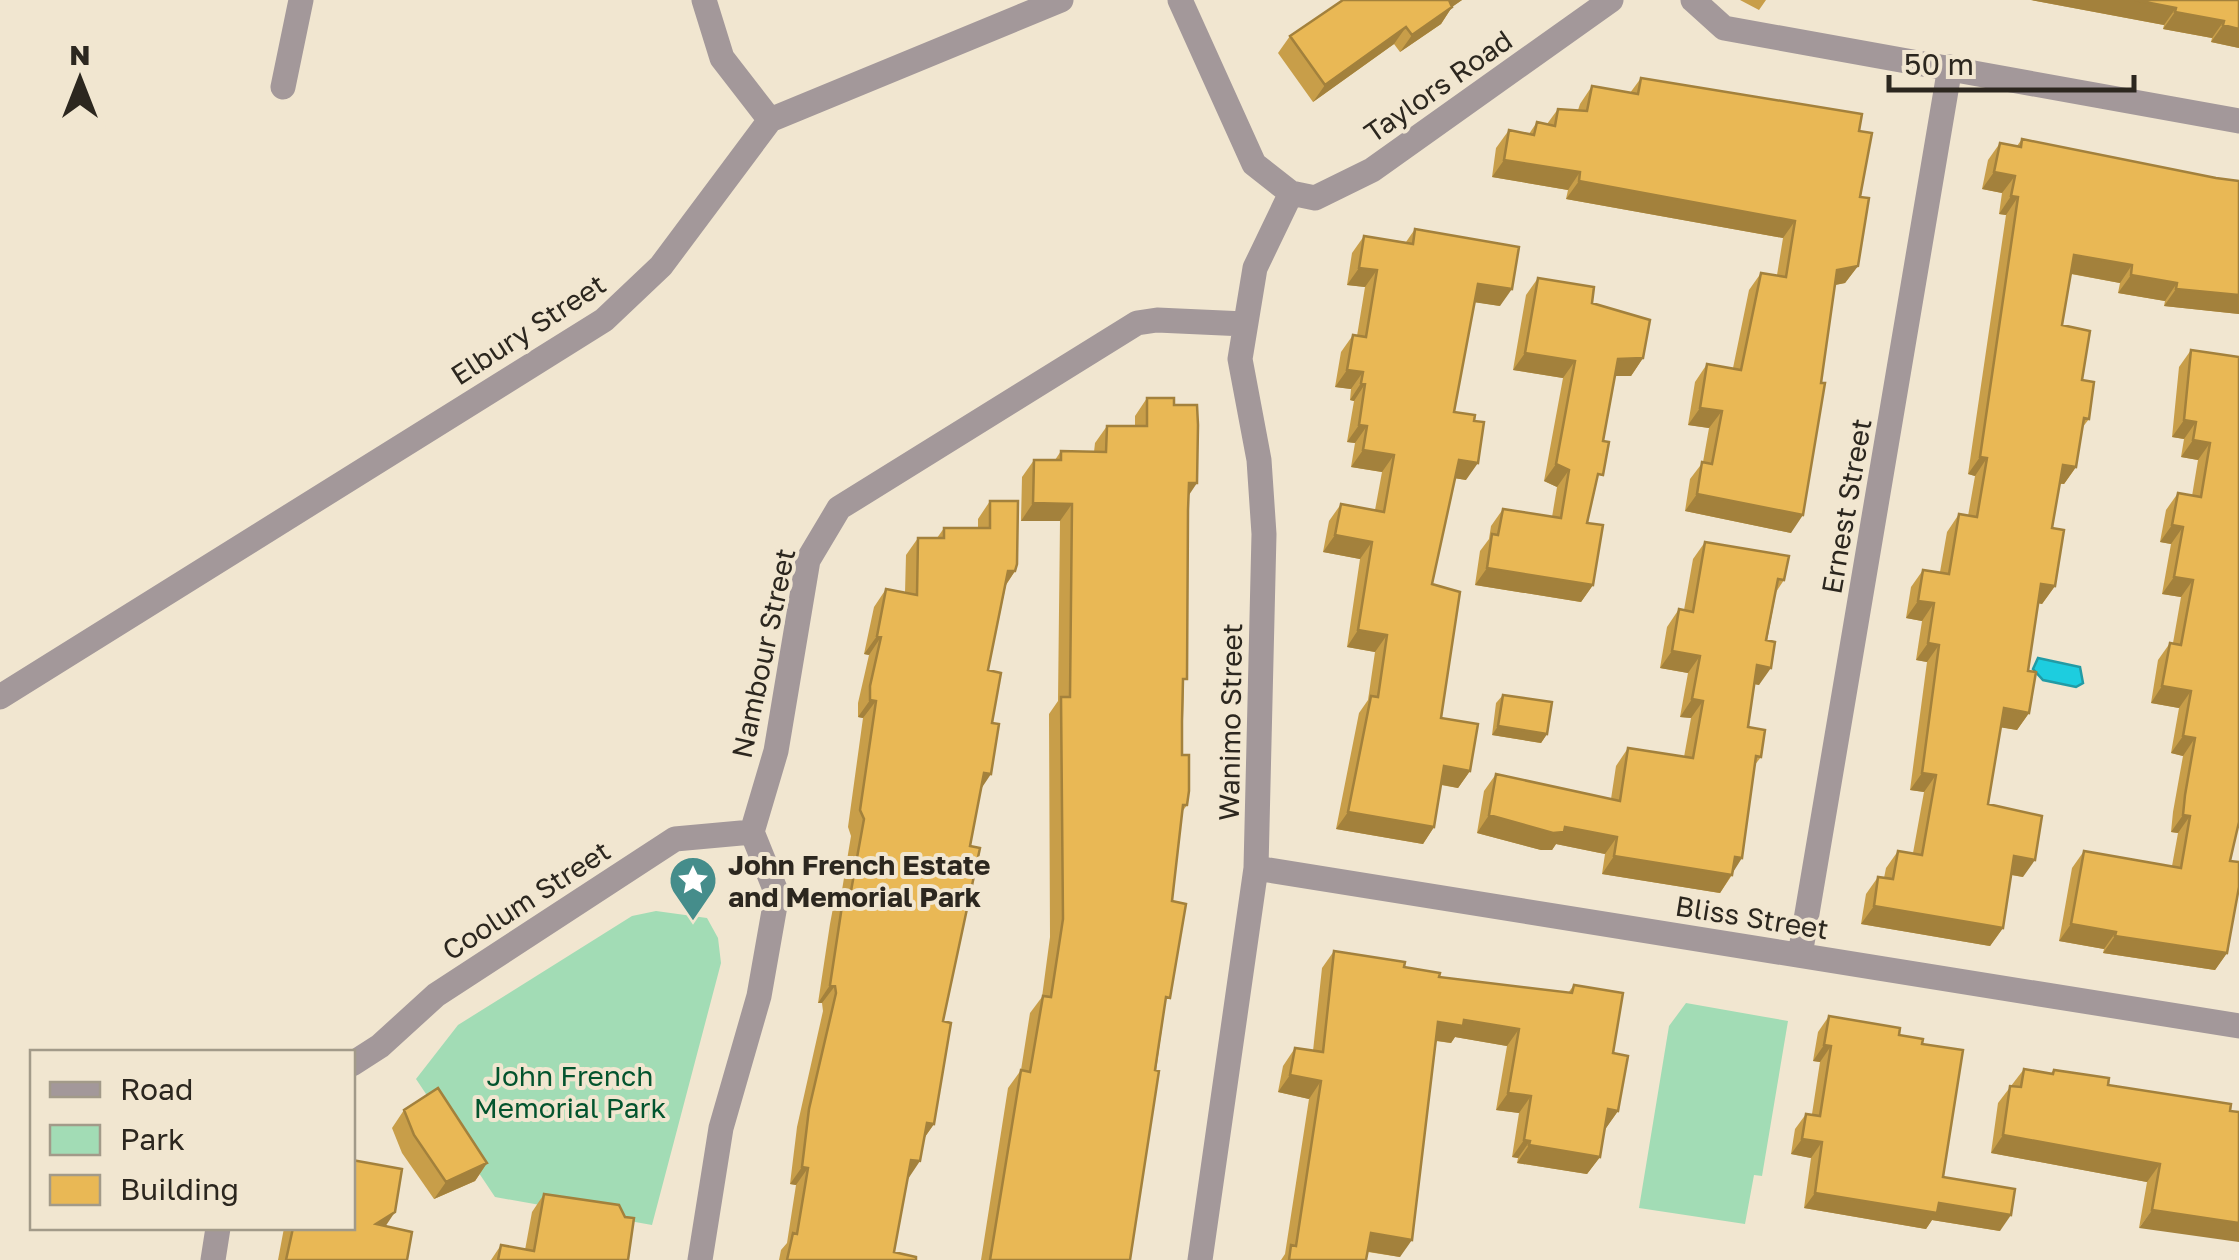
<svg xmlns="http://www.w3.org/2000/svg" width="2239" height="1260" font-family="'Golos Text',sans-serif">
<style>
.green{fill:#a2dcb5}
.water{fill:#1dcddf;stroke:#229ba5;stroke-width:2.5}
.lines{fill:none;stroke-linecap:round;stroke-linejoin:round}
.minor{stroke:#a3989a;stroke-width:25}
.wall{fill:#c89e49}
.shaded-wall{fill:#a3813c}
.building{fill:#e9b855;stroke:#a3813c;stroke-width:2.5}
.labels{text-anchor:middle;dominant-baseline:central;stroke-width:8;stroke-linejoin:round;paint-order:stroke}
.street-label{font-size:28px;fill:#2c271f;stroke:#f1e6d0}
.poi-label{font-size:28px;font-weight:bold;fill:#2c271f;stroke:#f1e6d0;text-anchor:start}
.park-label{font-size:28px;fill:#03542e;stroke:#f1e6d0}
</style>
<rect width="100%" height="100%" fill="#f1e6d0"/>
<!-- green -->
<path class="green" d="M656,911L707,918L718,938L721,963L652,1225L495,1197L416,1079L458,1025L632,916Z
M1686,1003L1788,1021L1762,1176L1754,1175L1745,1224L1639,1208L1669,1026Z"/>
<!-- water -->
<path class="water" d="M2038,658L2080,667L2083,683L2076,687L2043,680L2033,669Z"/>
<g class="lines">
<!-- minor -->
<path class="minor" d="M704,0L722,58L770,120
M1180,0L1254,164L1291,193L1315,198L1372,170L1611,0
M1693,0L1724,28L2239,121
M283,87L301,0
M0,697L604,320L661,266L770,120L1061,0
M1256,868L2239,1026
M1800,955L1950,67
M352,1064L380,1046L436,995L675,839L752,832
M213,1260L218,1228
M700,1260L721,1128L759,996L777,894L752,832L776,751L808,560L839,508L1137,323L1157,320L1245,324
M1200,1260L1256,868L1264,534L1259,460L1240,359L1255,268L1291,193"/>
</g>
<!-- wall -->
<path class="wall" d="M1343,0H1462L1452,7L1441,24L1400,52L1394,44L1313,102L1278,53L1290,36Z
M1740,0H1766L1759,10Z
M2031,0H2239V48L2211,42L2212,38L2163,29L2164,25Z
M1641,78L1859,131L1860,197L1858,266L1845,283L1835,285L1791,533L1685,511L1690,479L1703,462L1709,428L1688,425L1695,382L1707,364L1733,368L1749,290L1761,273L1777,275L1783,238L1566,199L1568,190L1492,177L1496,148L1509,130L1529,134L1537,122L1547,124L1558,109L1578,110L1580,104L1592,86L1630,93Z
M2022,139L2216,178L2239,181V314L2164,306L2165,301L2118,293L2120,283L2071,274L2062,325L2082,380L2089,419L2082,428L2076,467L2064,484H2060L2052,528L2055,586L2042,604L2038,603L2028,671L2029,713L2017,730L2001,727L1988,804L2023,877L2011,875L2003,928L1990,946L1861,924L1866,894L1878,877L1884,878L1886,868L1898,851L1913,853L1924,792L1910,790L1927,662L1916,660L1922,621L1906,618L1911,587L1923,570L1940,572L1947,532L1959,514L1968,516L1975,476L1968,474L2006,215L1999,214L2002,193L1982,189L1988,160L2000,143L2017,146Z
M1415,229L1500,306L1475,302L1454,412L1466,480L1455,478L1432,584L1441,718L1470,771L1458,788L1441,785L1434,827L1423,844L1336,829L1359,713L1368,700L1375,652L1347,647L1360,559L1323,552L1329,521L1341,504L1375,510L1382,472L1351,467L1355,443L1347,442L1354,401L1350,400L1351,389L1335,387L1341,352L1353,335L1357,336L1365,287L1347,285L1352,253L1364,236L1406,242Z
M1538,278L1592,303L1643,358L1631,376H1615L1587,523L1593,585L1581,602L1475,585L1480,551L1489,539L1491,526L1503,509L1552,517L1557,487L1544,481L1563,378L1513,370L1526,295Z
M2191,350L2239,357L2230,861L2227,953L2215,970L2103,953L2104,949L2059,941L2072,868L2084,851L2172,866L2178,833L2171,832L2173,812L2183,756L2171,753L2179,708L2151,703L2158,660L2170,643H2173L2181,597L2162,594L2171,544L2160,542L2166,510L2178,493L2192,496L2198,460L2181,457L2184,439L2172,437L2179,367Z
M1147,398L1174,405L1189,496L1182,755L1187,805L1182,812L1172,901L1165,1006L1130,1260H981L1008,1088L1021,1070L1030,1013L1042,997L1050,937L1049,714L1058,701L1060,521H1021L1022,477L1034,460H1055L1061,451L1094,452L1095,443L1107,426H1135V416Z
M990,501L1015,571L1006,585L988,670L981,788L970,846L943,1021L934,1124L925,1137L908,1179L894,1252L916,1260H779L781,1250L787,1243L796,1185L790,1184L797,1127L823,1011L822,1003H818L830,924L833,908L841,896L851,836L848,827L863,718L858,717V703L869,655L864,654L874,607L886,589L905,593L906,555L918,538H937L944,528H978V519Z
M1705,542L1784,580L1776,592L1759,685L1754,684L1748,727L1761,757L1754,766L1732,875L1720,893L1602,874L1605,854L1556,844L1552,850H1541L1477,833L1484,791L1496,774L1611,799L1616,766L1628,748L1684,757L1691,718L1680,717L1688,673L1660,668L1667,627L1679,609L1684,610L1693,559Z
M1503,695L1547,734L1541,743L1492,735L1496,703Z
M1334,951L1404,967L1439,977L1568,993L1574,985L1613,1053L1618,1111L1606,1128H1605L1600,1157L1587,1174L1517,1163L1518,1158L1512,1157L1519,1113L1496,1110L1507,1046L1455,1037L1451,1043L1436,1041L1400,1257L1368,1252L1366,1260H1281L1285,1254L1309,1099L1278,1092L1283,1066L1295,1048L1313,1051L1322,968Z
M1829,1016L1899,1035L1922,1044L1943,1177L2000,1231L1932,1220L1926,1229L1804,1208L1811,1158L1791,1154L1795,1129L1806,1114H1812L1820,1062L1813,1061L1818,1032Z
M2024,1069L2051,1073L2054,1070L2108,1085L2231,1104L2139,1228L2147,1182L1991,1153L1998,1103Z
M404,1110L487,1163L475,1181L434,1199L402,1153L392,1128Z
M544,1194L628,1260H491L501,1245L525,1250L532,1212Z
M385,1226L407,1260H278L284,1228Z"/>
<!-- shaded-wall -->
<path class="shaded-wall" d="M1449,0H1462L1436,18Z
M2031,0H2135L2176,8L2164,25Z
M1452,7L1441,24L1400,52L1412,35Z
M2175,12L2224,21L2212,38L2163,29Z
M2223,25L2239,29V48L2211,42Z
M1406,27L1394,44L1313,102L1325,85Z
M1504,160L1580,172L1568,190L1492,177Z
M1994,172L2015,176L2002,193L1982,189Z
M1579,181L1795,221L1783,238L1566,199Z
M2011,196L2018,197L2006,215L1999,214Z
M2074,255L2132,265L2120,283L2062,272Z
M1858,266L1845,283L1825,287L1837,270Z
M1359,268L1377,270L1365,287L1347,285Z
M2131,275L2177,283L2165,301L2118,293Z
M1478,284L1512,289L1500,306L1466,301Z
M2176,289L2239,295V314L2164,306Z
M1525,353L1575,361L1563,378L1513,370Z
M1643,358L1631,376H1606L1618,359Z
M1347,370L1363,372L1351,389L1335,387Z
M1361,383L1365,384L1354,401L1350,400Z
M1700,408L1722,411L1709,428L1688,425Z
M2184,420L2196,422L2184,439L2172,437Z
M1359,425L1367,426L1355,443L1347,442Z
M2193,440L2210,443L2198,460L2181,457Z
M1363,450L1394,455L1382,472L1351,467Z
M1980,457L1987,458L1975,476L1968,474Z
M1459,460L1478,463L1466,480L1447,477Z
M1556,464L1569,470L1557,487L1544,481Z
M2063,465L2076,467L2064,484L2051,482Z
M1189,483H1197L1185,501Z
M1697,494L1803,515L1791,533L1685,511Z
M1033,503L1072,504L1060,521H1021Z
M2172,525L2183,527L2171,544L2160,542Z
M1335,535L1372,542L1360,559L1323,552Z
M1487,568L1593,585L1581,602L1475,585Z
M1008,571H1015L1003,589Z
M2174,577L2193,580L2181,597L2162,594Z
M2041,584L2055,586L2042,604L2029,601Z
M1918,601L1934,603L1922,621L1906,618Z
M1358,630L1387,635L1375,652L1347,647Z
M877,636L881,637L869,655L864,654Z
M1928,643L1939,645L1927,662L1916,660Z
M1672,651L1700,656L1688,673L1660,668Z
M1757,665L1771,668L1759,685L1745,682Z
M2162,686L2191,691L2179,708L2151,703Z
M1692,699L1703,701L1691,718L1680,717Z
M870,700L876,701L863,718L858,717Z
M2004,708L2029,713L2017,730L1992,726Z
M1498,726L1547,734L1541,743L1492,735Z
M2183,736L2195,738L2183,756L2171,753Z
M1444,766L1470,771L1458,788L1433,783Z
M984,773L991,774L979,792Z
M1922,773L1936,775L1924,792L1910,790Z
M1348,812L1434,827L1423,844L1336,829Z
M1489,815L1565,827L1617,837L1605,854L1556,844L1552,850H1541L1477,833Z
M2183,815L2190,816L2178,833L2171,832Z
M1614,856L1735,857L1742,858L1720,893L1602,874Z
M2014,856L2035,860L2023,877L2002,873Z
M1874,906L2003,928L1990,946L1861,924Z
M2071,924L2116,932L2104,949L2059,941Z
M2115,936L2227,953L2215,970L2103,953Z
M830,985L835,986L822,1003H818Z
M1464,1020L1519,1029L1507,1046L1455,1037L1451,1043L1426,1039L1438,1022Z
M1824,1045L1831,1046L1820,1062L1813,1061Z
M1290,1075L1321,1081L1309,1099L1278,1092Z
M1508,1093L1531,1096L1519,1113L1496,1110Z
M1608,1109L1618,1111L1606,1128L1596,1126Z
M927,1123L934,1124L922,1141Z
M2003,1135L2160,1164L2147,1182L1991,1153Z
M1802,1139L1822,1142L1811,1158L1791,1154Z
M1524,1140L1530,1141L1518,1158L1512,1157Z
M1529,1145L1600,1157L1587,1174L1517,1163Z
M911,1160L920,1161L908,1179Z
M487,1163L475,1181L434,1199L446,1182Z
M802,1167L808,1168L796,1185L790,1184Z
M1815,1193L1939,1203L2011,1215L2000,1231L1932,1220L1926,1229L1804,1208Z
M2152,1210L2239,1223V1242L2139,1228Z
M395,1212L383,1230L376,1224Z
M1371,1233L1412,1240L1400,1257L1359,1250Z"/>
<!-- building -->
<path class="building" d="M1343,0H1449L1452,7L1412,35L1406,27L1325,85L1290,36Z
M2135,0H2239V29L2223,25L2224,21L2175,12L2176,8Z
M1641,78L1862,114L1859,131L1872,133L1860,197L1869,198L1858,266L1837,270L1821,383H1825L1803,515L1697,494L1702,462L1712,464L1722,411L1700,408L1707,364L1741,370L1761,273L1786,277L1795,221L1579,181L1580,172L1504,160L1509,130L1534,135L1537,122L1555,126L1558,109L1587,111L1592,86L1638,94Z
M2022,139L2216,178L2239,181V295L2176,289L2177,283L2131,275L2132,265L2074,255L2062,325L2090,331L2082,380L2094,382L2089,419L2084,418L2076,467L2063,465L2052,528L2064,530L2055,586L2041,584L2028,671L2036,672L2029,713L2004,708L1988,804L2042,816L2035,860L2014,856L2003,928L1874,906L1878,877L1893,879L1898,851L1922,855L1936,775L1922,773L1939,645L1928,643L1934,603L1918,601L1923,570L1949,574L1959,514L1977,517L1987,458L1980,457L2018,197L2011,196L2015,176L1994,172L2000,143L2021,147Z
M1415,229L1519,247L1512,289L1478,284L1454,412L1475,415L1474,421L1484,422L1478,463L1459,460L1432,584L1460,592L1441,718L1478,724L1470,771L1444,766L1434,827L1348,812L1371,696L1378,697L1387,635L1358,630L1372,542L1335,535L1341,504L1384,512L1394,455L1363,450L1367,426L1359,425L1365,384L1361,383L1363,372L1347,370L1353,335L1366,337L1377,270L1359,268L1364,236L1413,244Z
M1538,278L1594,287L1592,303L1650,320L1643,358L1618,359L1603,441L1609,442L1603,475L1598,474L1587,523L1603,525L1593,585L1487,568L1492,534L1498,535L1503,509L1561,518L1569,470L1556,464L1575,361L1525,353Z
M2191,350L2239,357V822L2230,861L2239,862V887L2227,953L2115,936L2116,932L2071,924L2084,851L2181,868L2190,816L2183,815L2185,795L2195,738L2183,736L2191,691L2162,686L2170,643L2181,645L2193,580L2174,577L2183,527L2172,525L2178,493L2201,497L2210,443L2193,440L2196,422L2184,420Z
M1147,398H1174V405H1197L1198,425L1197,483H1189L1188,510L1187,679H1183L1182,721V755H1189V791L1187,805H1183L1172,901L1186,904L1170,998L1166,997L1155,1070L1159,1071L1130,1260H990L1021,1070L1030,1072L1043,996L1051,997L1063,919L1061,697H1070L1072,504L1033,503L1034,460H1061V451L1106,452L1107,426H1147Z
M990,501H1018L1017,564L1015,571H1008L988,670L1001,673L992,723L999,724L991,774L984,773L970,846L980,848L943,1021L951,1023L934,1124L927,1123L920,1161L911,1160L894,1252L916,1257V1260H787L793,1233L797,1234L808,1168L802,1167L809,1109L836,993L835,986L830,985L842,906L845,890L851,891L864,819L860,810L876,701L870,700V686L881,637L877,636L886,589L917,595L918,538H944V528H990Z
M1705,542L1789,556L1784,580L1778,579L1766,640L1775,642L1771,668L1757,665L1748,727L1765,730L1761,757L1756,756L1742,858L1735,857L1732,875L1614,856L1617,837L1565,827L1564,832L1553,833L1489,815L1496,774L1620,801L1628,748L1693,758L1703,701L1692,699L1700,656L1672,651L1679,609L1693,612Z
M1503,695L1552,702L1547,734L1498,726Z
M1334,951L1405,962L1404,967L1440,973L1439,977L1572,993L1574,985L1623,993L1613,1053L1628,1056L1618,1111L1608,1109L1600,1157L1529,1145L1530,1141L1524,1140L1531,1096L1508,1093L1519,1029L1464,1020L1463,1026L1438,1022L1412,1240L1371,1233L1366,1260H1289L1291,1245L1296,1246L1321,1081L1290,1075L1295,1048L1323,1052Z
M1829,1016L1900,1028L1899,1035L1923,1039L1922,1044L1963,1050L1943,1177L2015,1189L2011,1215L1939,1203L1937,1213L1815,1193L1822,1142L1802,1139L1806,1114L1820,1116L1831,1046L1824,1045Z
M2024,1069L2053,1074L2054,1070L2109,1078L2108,1085L2231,1104L2230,1111L2239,1112V1223L2152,1210L2160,1164L2003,1135L2010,1086L2021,1087Z
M438,1088L487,1163L446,1182L414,1135L404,1110Z
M352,1160L402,1169L395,1212L376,1224L412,1232L407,1260H286L293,1228H352Z
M544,1194L619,1205L625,1217L634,1218L628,1260H498L501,1245L534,1251Z"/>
<!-- icons -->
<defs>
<g id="sight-pin" transform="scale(2.5)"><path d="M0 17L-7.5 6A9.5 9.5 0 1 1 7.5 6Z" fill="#458d8b" stroke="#f1e6d0"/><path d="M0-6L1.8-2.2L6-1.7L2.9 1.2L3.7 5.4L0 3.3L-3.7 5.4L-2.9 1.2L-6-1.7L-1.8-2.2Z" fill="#fff"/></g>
</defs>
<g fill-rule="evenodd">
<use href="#sight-pin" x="693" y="880"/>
</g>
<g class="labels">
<!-- street labels -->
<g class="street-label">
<text transform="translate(1438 86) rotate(-35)">Taylors Road</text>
<text transform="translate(528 329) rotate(-33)">Elbury Street</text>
<text transform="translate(1846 506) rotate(-80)">Ernest Street</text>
<text transform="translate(763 653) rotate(-78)">Nambour Street</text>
<text transform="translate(1230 722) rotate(-89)">Wanimo Street</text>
<text transform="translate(526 900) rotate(-33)">Coolum Street</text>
<text transform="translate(1752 917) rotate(9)">Bliss Street</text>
</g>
<!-- poi labels -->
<g class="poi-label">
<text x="728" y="864">John French Estate<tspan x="728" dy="32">and Memorial Park</tspan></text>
</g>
<!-- park labels -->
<g class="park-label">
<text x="570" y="1075">John French<tspan x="570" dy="32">Memorial Park</tspan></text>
</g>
</g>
<!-- legend -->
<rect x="30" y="1050" width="325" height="180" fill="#f1e6d0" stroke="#a29a89" stroke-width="2.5"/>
<rect x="50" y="1082" width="50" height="15" fill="#a3989a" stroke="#a29a89" stroke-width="2.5"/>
<text x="120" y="1100" font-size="30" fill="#2c271f">Road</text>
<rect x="50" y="1125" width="50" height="30" fill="#a2dcb5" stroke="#a29a89" stroke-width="2.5"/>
<text x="120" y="1150" font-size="30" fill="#2c271f">Park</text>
<rect x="50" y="1175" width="50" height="30" fill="#e9b855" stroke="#a29a89" stroke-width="2.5"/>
<text x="120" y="1200" font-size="30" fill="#2c271f">Building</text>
<!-- north arrow -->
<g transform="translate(80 80)" stroke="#f1e6d0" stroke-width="8" paint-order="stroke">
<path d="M0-8L18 38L0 25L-18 38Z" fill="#2c271f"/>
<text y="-15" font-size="28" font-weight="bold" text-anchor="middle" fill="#2c271f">N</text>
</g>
<!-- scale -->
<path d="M1889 75v15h245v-15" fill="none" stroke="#2c271f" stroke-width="5"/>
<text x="1904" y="75" font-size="30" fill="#2c271f" stroke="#f1e6d0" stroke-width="8" paint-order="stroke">50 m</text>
</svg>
